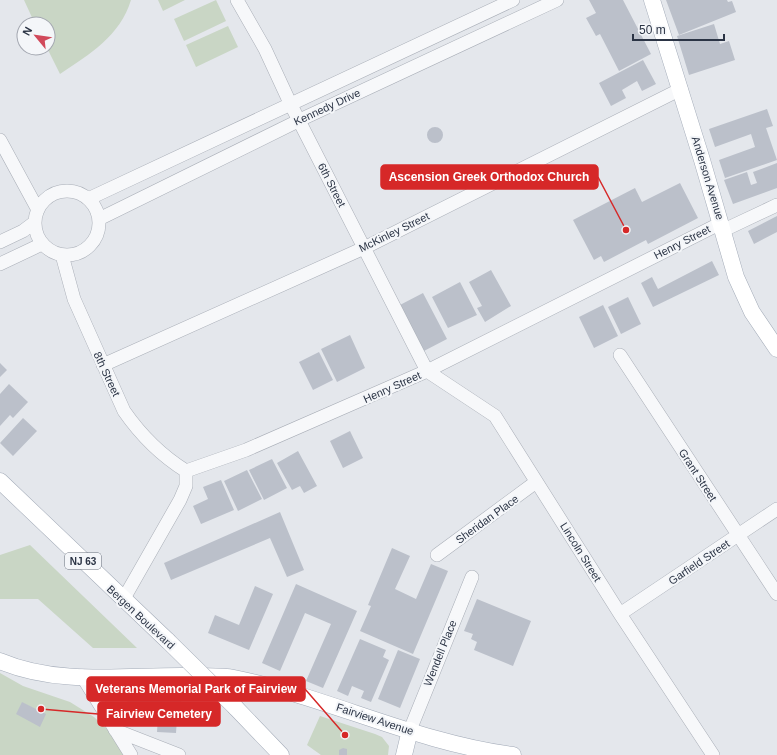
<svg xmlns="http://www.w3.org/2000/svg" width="777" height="755" font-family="Helvetica,sans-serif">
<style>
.green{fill:#c9d6c5}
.building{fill:#bbc0ca}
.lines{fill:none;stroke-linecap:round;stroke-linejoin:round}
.minor-casing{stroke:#a9aeb7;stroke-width:14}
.major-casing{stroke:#a3abb8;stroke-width:17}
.minor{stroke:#f7f8fa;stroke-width:13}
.major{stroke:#fff;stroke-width:16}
.major-bridge-casing{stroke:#a3abb8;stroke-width:17;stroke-linecap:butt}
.major-bridge{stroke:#fff;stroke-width:16}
.labels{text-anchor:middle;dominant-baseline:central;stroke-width:4;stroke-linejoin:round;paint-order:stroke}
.shield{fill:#f4f6f9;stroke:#676e7b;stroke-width:1}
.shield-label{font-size:10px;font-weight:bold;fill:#2b3445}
.street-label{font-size:11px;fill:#2b3445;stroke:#f4f6f9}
.leader{fill:none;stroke:#d62828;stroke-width:1.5}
.callout-dot{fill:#d62828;stroke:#f4f6f9;stroke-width:1.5}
.callout{fill:#d62828;stroke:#d62828;stroke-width:1.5}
.callout-label{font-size:12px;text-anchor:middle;font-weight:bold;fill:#fff}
</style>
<rect width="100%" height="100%" fill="#e4e7ec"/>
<!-- green -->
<path class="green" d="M24,0H131C120,36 90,54 60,74L47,48L48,24H35Z
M158,0H185L163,11Z
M216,0L226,21L184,41L174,19Z
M228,26L238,47L196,67L186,45Z
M30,545L137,648H93L38,599H0V555Z
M0,673L23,686L70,702L94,717L122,743L129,755H0Z
M320,716L375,734L382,737L389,746L388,755H321L307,745Z"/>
<!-- building -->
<path class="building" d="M589,0H623L651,54L619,71L600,34L596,36L586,18L596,13Z
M666,0H727L728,2L732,1L736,12L679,35Z
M714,24L720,44L729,41L735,60L689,75L677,36Z
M643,60L656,84L642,91L637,81L622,90L626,98L611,106L599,83Z
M767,109L773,126L766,128L777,160L725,178L719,160L755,147L751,134L715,147L709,129Z
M427 135a8 8 0 1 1 16 0a8 8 0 1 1-16 0Z
M777,163V188L733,204L724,180L747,172L751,185L757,183L753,172Z
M680,183L698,218L648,244L646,240L604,262L601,256L594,260L573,220L635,188L642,202Z
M777,216V232L754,244L748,231Z
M712,261L719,275L653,307L641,283L652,277L658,289Z
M491,270L511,306L485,322L477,308L482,306L469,282Z
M460,282L477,315L448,328L432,297Z
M423,293L447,339L422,352L398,306Z
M628,297L641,324L621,334L608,307Z
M603,305L618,336L594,348L579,317Z
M350,335L365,368L337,382L321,349Z
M319,352L333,380L313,390L299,362Z
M0,363L7,370L0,377Z
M9,384L28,402L13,418L10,415L0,426V394Z
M23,418L37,431L13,456L0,443Z
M350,431L363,458L343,468L330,441Z
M298,451L317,486L304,493L300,486L292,490L277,463Z
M272,459L287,488L264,500L249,470Z
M247,470L262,499L238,511L224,481Z
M221,480L234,510L201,524L193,506L208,499L203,487Z
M280,512L304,570L287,577L270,538L171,580L164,563Z
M392,548L410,556L395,589L416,599L431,564L448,571L413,654L360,631L371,606L368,605Z
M296,584L357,611L323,688L306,681L331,624L305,613L280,671L262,663Z
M255,586L273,594L249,650L208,633L215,615L239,625Z
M477,599L531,621L513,666L474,650L477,642L471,639L473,634L464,631Z
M360,639L386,650L383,657L389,660L371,702L361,698L364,691L352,686L348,696L337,691Z
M398,650L420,659L400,708L378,699Z
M128,689L182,690L180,720L177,719L176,733L157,732L158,717H162L163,708L148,707L147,721L126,720Z
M22,702L46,714L40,727L16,714Z
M343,748L347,749V755H339V750Z"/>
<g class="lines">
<!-- minor casing -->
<g class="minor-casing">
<path id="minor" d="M237,0L265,49L290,103L427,371L495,416L620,614L713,755
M0,140L38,210
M35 223a32 32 0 1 1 64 0a32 32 0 1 1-64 0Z
M88,199L513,0
M99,219L304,118L557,0
M724,230L777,205
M0,242L23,231L35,222
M62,255L74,299L124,411C140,434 162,456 186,471
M0,264L42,244
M620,355L777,594
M103,365L364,248L681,89
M437,555L536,482
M123,600L180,500L186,486V471L246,450L427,371L721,223
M620,614L777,509
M82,676L131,755
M115,730L179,755
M410,730L472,577"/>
</g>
<!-- major casing -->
<g class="major-casing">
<path id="major" d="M652,0L702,160L736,277L752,312L777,349
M0,481L168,641
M0,661C59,686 126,675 188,676C203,677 219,675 234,678C327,697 418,743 513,755
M235,707L281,755
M404,755L410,730"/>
</g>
<!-- minor -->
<use href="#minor" class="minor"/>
<!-- major -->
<use href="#major" class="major"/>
<!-- major-bridge casing -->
<g class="major-bridge-casing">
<path id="major-bridge" d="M168,641L235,707"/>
</g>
<!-- major-bridge -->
<use href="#major-bridge" class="major-bridge"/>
</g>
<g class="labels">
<!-- shield labels -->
<rect class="shield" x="65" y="553" width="36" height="16" rx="3"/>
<g class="shield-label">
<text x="83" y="561">NJ 63</text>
</g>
<!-- street labels -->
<g class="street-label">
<text transform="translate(327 107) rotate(-25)">Kennedy Drive</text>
<text transform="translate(708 178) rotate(73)">Anderson Avenue</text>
<text transform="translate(332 185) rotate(63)">6th Street</text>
<text transform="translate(394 232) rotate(-26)">McKinley Street</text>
<text transform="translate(682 242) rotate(-27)">Henry Street</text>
<text transform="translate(107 374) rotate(65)">8th Street</text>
<text transform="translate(392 387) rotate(-24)">Henry Street</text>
<text transform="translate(698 475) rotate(57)">Grant Street</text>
<text transform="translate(487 519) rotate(-36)">Sheridan Place</text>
<text transform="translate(581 552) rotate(58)">Lincoln Street</text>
<text transform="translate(699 562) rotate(-34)">Garfield Street</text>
<text transform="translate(141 617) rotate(43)">Bergen Boulevard</text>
<text transform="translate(440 653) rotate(-68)">Wendell Place</text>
<text transform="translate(375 719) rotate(18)">Fairview Avenue</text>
</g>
</g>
<!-- callouts -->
<path class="leader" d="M626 230L598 177M345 735L305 689M41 709L98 714"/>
<g class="callout-dot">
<circle cx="626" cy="230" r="4"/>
<circle cx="345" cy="735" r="4"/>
<circle cx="41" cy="709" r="4"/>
</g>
<g class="callout">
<rect x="381" y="165" width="217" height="24" rx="4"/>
<rect x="87" y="677" width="218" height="24" rx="4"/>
<rect x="98" y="702" width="122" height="24" rx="4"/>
</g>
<g class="callout-label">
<text x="489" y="181">Ascension Greek Orthodox Church</text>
<text x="196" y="693">Veterans Memorial Park of Fairview</text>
<text x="159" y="718">Fairview Cemetery</text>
</g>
<!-- north arrow -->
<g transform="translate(36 36) rotate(299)"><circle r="19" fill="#f4f6f9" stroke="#a4a8b1"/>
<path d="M0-3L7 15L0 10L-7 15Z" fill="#d1495b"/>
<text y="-6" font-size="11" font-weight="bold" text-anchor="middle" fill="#2b3445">N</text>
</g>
<!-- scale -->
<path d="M633 34v6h91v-6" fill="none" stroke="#2b3445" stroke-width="2"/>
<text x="639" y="34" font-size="12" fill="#2b3445" stroke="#f4f6f9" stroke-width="3" paint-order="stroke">50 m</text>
</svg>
